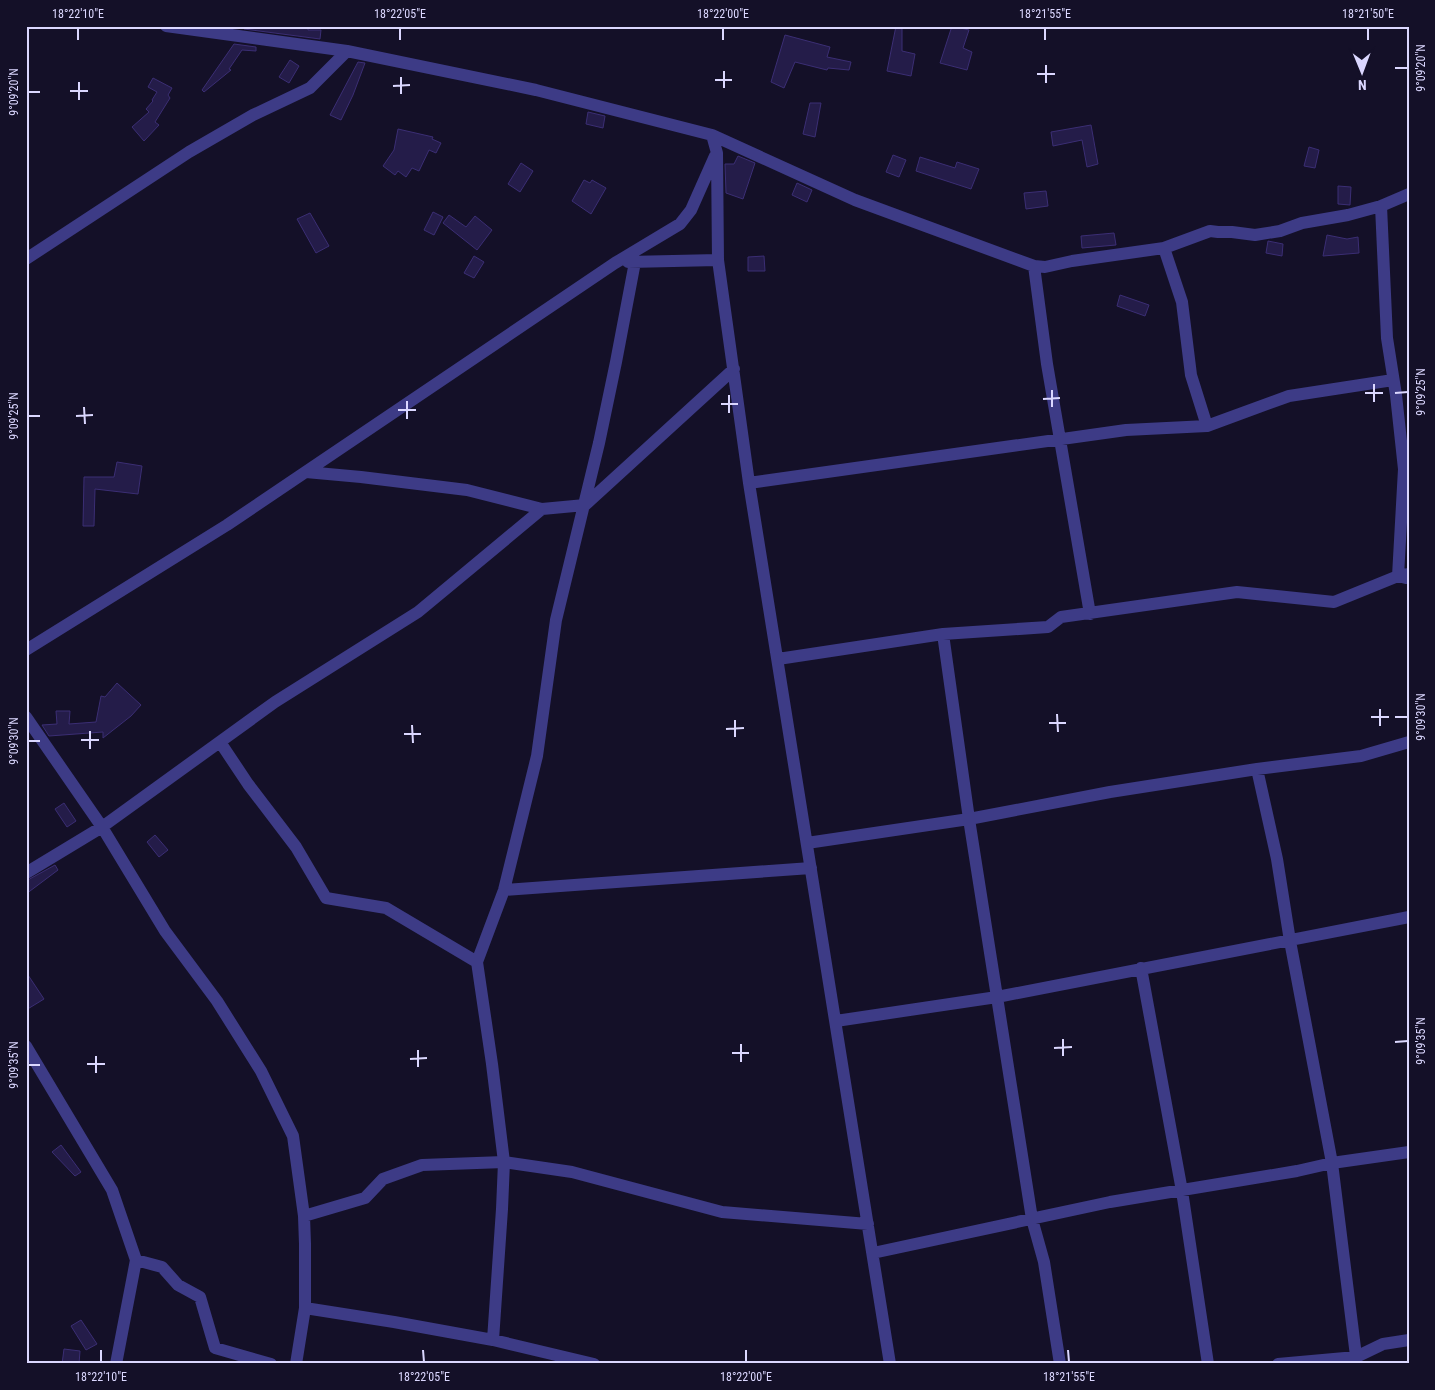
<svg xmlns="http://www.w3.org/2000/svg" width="1435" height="1390" font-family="'Roboto Condensed',sans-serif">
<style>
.building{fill:#241c49;stroke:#3b2e74}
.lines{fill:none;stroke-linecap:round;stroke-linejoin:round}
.street{stroke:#3d3b86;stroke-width:12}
.ticks{fill:none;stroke:#dbd7ff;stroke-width:2}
.neatline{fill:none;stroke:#dbd7ff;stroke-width:2}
.ticks-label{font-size:12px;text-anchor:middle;fill:#dbd7ff}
</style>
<rect width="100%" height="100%" fill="#141028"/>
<!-- building -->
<path class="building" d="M246,26H308V30H321L320,39L244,29Z
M896,26H902V51L915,54L911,76L887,71Z
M952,26L969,30L963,48L972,52L967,70L940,63Z
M785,35L830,47L827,57L851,62L849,70L828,68L827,70L795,62L784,88L771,82Z
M234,44L256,47V51L242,50L229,69L231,70L204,92L202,90Z
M290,60L299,66L289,83L279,77Z
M358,62L365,63L353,95L341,120L330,115Z
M153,78L172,88L168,95L170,98L155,122L159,125L144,141L132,127L149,112L146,109L153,101L152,100L157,92L148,87Z
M810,103H821L815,137L803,134Z
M588,112L605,116L603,128L586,124Z
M1091,125L1098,164L1087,167L1082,140L1053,146L1051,132Z
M398,129L433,137L432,139L441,143L436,153L429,150L419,171L412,168L406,177L398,171L395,175L383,166L394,150Z
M1309,147L1319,150L1315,168L1304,166Z
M893,155L906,160L899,177L886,172Z
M738,156L755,163L743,199L726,193L725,164H734Z
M920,157L955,168L957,162L979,169L971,189L916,171Z
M521,163L533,171L520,192L508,184Z
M584,180L590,183L592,180L606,188L591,214L572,201Z
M797,183L812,190L807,202L792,195Z
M1338,186L1351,187L1350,205L1338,204Z
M1046,191L1048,206L1026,209L1024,193Z
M433,212L443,217L434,235L424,230Z
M310,213L329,246L316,253L297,219Z
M449,215L466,227L475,216L492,230L477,250L443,223Z
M1114,233L1116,245L1082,248L1081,236Z
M1327,235L1347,239L1358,237L1359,253L1323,256Z
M1268,241L1283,244L1282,256L1266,253Z
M474,256L484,262L474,278L464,273Z
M764,256L765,271H748V257Z
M1120,295L1149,305L1145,316L1117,306Z
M117,462L142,466L138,494L95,489L94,526H83L84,477H114Z
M117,683L141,705L131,716L103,738V732L49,736L42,725L57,724L56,711H70L69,724L96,722L101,696L105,697Z
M64,803L76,821L67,827L55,809Z
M155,835L168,850L159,857L147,842Z
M55,865L58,870L26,894V881Z
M26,972L44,999L26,1010Z
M61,1145L81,1172L75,1176L52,1152Z
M81,1320L97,1344L86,1350L71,1326Z
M64,1349L80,1351L79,1364H62Z"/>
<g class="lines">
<!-- street -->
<path class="street" d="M166,26L347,51L536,90L712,135L855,200L1034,266L1045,267L1072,261L1164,248L1210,231L1218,232H1232L1255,235L1280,231L1302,223L1348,215L1381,206L1409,194
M712,135L717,153L718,260L749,483L890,1364
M1381,206L1387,338L1396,395L1404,469L1398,576L1406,578
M1164,248L1182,302L1191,375L1207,426
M26,259L189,152L253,115L310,88L347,51
M628,262L718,260
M1034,266L1047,364L1090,614
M306,472L361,477L467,490L542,509L585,505L734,369
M749,483L1126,430L1207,426L1289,396L1393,380
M943,634L969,819L997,997L1032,1219L1044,1262L1060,1364
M26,650L227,525L615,263L680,224L691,210L715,156
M778,659L943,634L1048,627L1061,617L1237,592L1334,602L1398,576L1409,574
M26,717L102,827L165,931L217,1001L261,1071L293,1136L304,1216L305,1244V1308L296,1364
M220,742L248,784L296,847L326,898L386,908L477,962
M1257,769L1277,859L1290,941L1332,1163L1357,1364
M807,843L969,819L1110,792L1257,769L1361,756L1409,742
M26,873L102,827L275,702L418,612L542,509
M504,890L811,868
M1141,968L1182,1191L1208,1364
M836,1021L997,997L1409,917
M26,1046L112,1190L136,1260L116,1364
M304,1216L365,1198L383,1179L422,1165L504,1162L572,1172L722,1212L868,1224
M873,1253L1110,1202L1297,1171L1332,1163L1409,1152
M136,1260L162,1267L178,1285L200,1297L215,1348L271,1364
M305,1308L394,1322L493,1340L594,1364
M493,1340L502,1209L504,1162L492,1064L477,962L504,890L537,756L556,620L599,443L616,362L635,262
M1278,1364L1356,1357L1383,1344L1409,1340"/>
</g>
<!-- ticks -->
<path class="ticks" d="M78,28V40M400,28V40M723,28V40M1045,28V40M1368,28V40M1046,65V83M1395,68H1408M724,71V88M1037,74H1055M401,77V94M715,80H732M79,82V100M393,86L410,85M70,91H88M28,92H40M1374,384V402M1052,390V407M1365,393H1383M1395,393L1408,392M729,395V413M1043,399L1060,398M407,401V419M721,404H738M84,407L85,424M398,410H416M28,416H40M76,416L93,415M1380,709V726M1057,714L1058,732M1371,717H1389M1395,717H1408M735,720V737M1049,723H1066M412,725L413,743M726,729L744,728M90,731V749M404,734H421M81,740H99M28,741H40M1063,1039V1056M1395,1042L1408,1041M741,1044V1062M1054,1048L1072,1047M418,1050V1067M732,1053H749M96,1056V1073M410,1059L427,1058M87,1064H105M28,1065H40M101,1350V1362M423,1350L424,1362M746,1350V1362M1068,1350L1069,1362"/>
<!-- border -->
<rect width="1435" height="1390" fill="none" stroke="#141028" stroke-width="55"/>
<!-- north arrow -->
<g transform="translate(1362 72) rotate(179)" stroke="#141028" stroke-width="4" paint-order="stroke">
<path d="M0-4L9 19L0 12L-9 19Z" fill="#dbd7ff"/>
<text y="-8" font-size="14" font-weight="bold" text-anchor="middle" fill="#dbd7ff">N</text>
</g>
<rect x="28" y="28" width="1380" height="1334" class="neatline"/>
<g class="ticks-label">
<text x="78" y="18">18°22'10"E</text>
<text x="400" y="18">18°22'05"E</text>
<text x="723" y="18">18°22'00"E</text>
<text x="1045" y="18">18°21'55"E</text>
<text x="1368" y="18">18°21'50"E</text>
<text transform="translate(1421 68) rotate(-90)" y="4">9°09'20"N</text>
<text transform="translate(14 92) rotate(-90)" y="4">9°09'20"N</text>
<text transform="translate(1421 392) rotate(-90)" y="4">9°09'25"N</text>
<text transform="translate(14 416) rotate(-90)" y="4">9°09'25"N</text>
<text transform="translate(1421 717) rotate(-90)" y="4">9°09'30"N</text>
<text transform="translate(14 741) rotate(-90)" y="4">9°09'30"N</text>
<text transform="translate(1421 1041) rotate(-90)" y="4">9°09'35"N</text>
<text transform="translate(14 1065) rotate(-90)" y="4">9°09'35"N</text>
<text x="101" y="1381">18°22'10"E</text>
<text x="424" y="1381">18°22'05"E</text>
<text x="746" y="1381">18°22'00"E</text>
<text x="1069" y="1381">18°21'55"E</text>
</g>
</svg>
